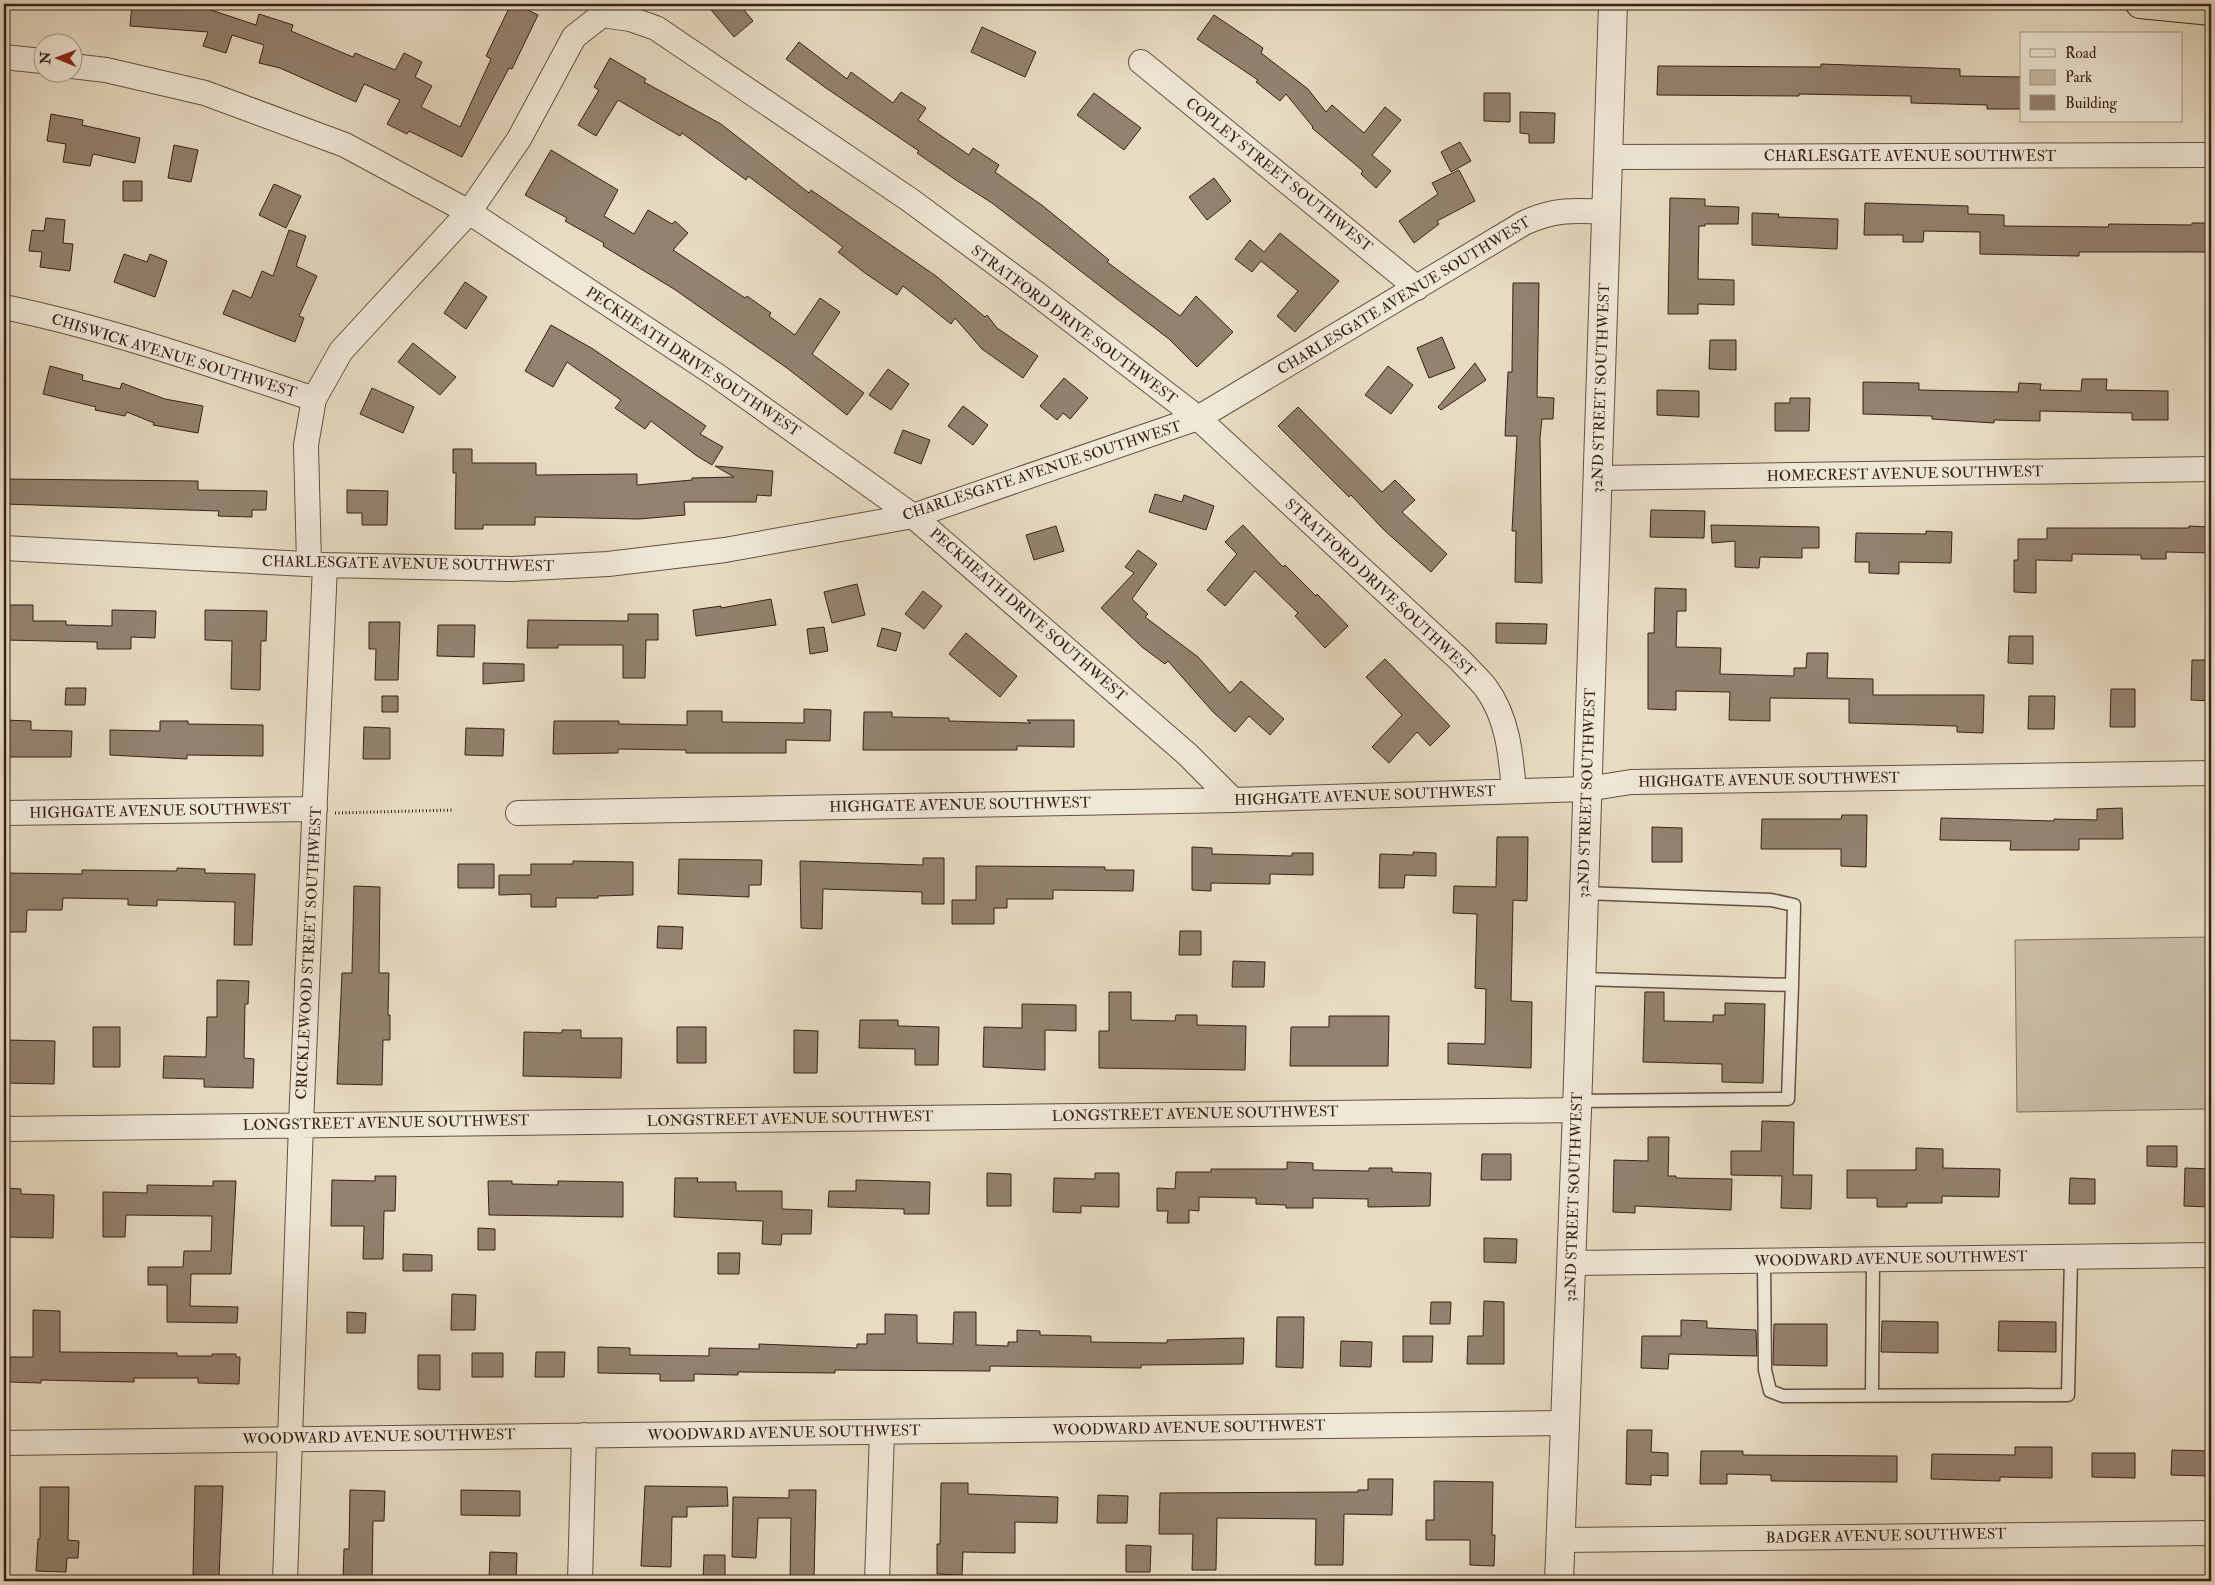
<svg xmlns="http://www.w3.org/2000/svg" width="2215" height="1585" font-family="'IM FELL Double Pica',serif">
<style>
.green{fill:#c9bca5;stroke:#806e5e}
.building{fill:#93826f;stroke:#382116}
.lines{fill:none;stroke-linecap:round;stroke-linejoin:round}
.service-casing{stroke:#645041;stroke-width:15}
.minor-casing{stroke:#645041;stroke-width:26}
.tertiary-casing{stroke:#645041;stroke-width:30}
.motorway-casing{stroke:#382116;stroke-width:30}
.path{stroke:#382116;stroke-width:3;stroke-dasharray:1 2.5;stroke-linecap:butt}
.service{stroke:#efe8d7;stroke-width:12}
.minor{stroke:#efe8d7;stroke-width:24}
.tertiary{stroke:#efe8d7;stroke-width:28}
.motorway{stroke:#e7dcc2;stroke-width:28}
.labels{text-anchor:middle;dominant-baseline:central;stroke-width:4;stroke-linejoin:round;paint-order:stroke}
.street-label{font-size:15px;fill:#382116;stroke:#efe8d7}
</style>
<rect width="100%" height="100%" fill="#e7dcc2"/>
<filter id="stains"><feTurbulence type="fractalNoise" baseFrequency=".004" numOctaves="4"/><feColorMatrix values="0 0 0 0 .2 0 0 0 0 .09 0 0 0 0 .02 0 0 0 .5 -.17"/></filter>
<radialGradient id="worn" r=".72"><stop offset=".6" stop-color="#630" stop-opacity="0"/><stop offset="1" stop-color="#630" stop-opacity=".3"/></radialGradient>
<!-- green -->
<path class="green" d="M2211,937V1109L2017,1112L2015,940Z"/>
<!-- building -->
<path class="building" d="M132,4H193L256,25L259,14L293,25L291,31L353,57L355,53L395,70L404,53L422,62L415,77L432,86L421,107L460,127L491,59L486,56L511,4H516L538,15L512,69L509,68L462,157L409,131L407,134L387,124L400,100L364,84L356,102L280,68L259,63L264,45L232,35L226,53L203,46L208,32L130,26Z
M706,4H739L753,21L734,37Z
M1214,15L1263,48L1261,53L1308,89L1326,112L1332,105L1364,133L1385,107L1401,120L1372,155L1391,171L1376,188L1361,174L1363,171L1312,128L1313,127L1286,94L1280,101L1256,82L1258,80L1197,39Z
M982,27L1036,52L1025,77L971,52Z
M799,42L847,79L851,72L893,103L901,92L926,108L918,120L969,155L973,148L999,165L995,172L1043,206L1109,260L1107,262L1180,316L1196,296L1233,332L1197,367L1169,339L992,203L956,180L917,153L919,151L826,88L786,59Z
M610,58L646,79L644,82L721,124L809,193L811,190L936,276L985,317L987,315L997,328L1038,356L1023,378L982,349L955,318L951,324L903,286L897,295L865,273L838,252L843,247L748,176L746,180L682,133L680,136L618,100L596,136L578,125L599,90L594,87Z
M1821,64L1960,69V76L2021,77V109H1987V105L1911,103V96L1799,94V96L1657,95L1658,66L1821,67Z
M1094,93L1141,128L1124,150L1077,115Z
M1484,93H1510V122L1484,121Z
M1520,112L1555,113L1554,143H1529V134L1520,133Z
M51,114L83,120L82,125L140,138L135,163L93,154L90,166L63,162L66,144L47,141Z
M1460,142L1471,161L1451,172L1441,152Z
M174,145L198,150L191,182L168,178Z
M551,150L618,190L604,216L634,234L648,210L672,224L675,221L688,233L673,250L745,298L747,296L771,313L769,316L795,335L820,298L840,312L812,354L864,393L847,415L787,368L674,289L603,246L604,243L565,221L567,218L525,195Z
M1459,170L1475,201L1437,221L1439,224L1414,243L1399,221L1438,194L1432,183Z
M1214,178L1231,201L1207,220L1189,197Z
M123,181H142V201H123Z
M274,184L301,196L286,228L259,215Z
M1670,198L1705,199V206L1739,207L1738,224H1705V226H1699L1698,279L1734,280V305L1698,304V314H1668Z
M1865,203L1968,206V214L2004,215V226L2108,227L2109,224L2192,225V223H2211V252H2079V256L1980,254V232L1924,231L1923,242H1903V235H1864Z
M1752,213L1779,214L1778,217L1838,219L1837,249L1752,245Z
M46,218L65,220L63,243L73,244L70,271L40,267L42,252L29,251L32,230L44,231Z
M289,230L306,236L296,266L317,276L299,316L304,318L295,342L223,314L233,290L251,298L262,271L273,276Z
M1280,233L1339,281L1295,332L1277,316L1298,291L1261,261L1252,272L1235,259L1250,240L1264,252Z
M124,254L147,262L150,254L167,261L155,297L114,282Z
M465,282L487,297L466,329L444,313Z
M1513,283H1539L1537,397L1554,398L1553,419H1542L1540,437L1542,583L1515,582L1516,531H1512L1517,436H1505L1508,372H1512Z
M551,325L593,349L706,426L700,434L723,447L712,465L697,456L651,421L645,429L615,408L621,400L567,362L553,387L525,371Z
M1442,337L1455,368L1429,378L1417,348Z
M1710,340H1736V370L1709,369Z
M413,343L456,377L440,395L398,362Z
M1475,363L1486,380L1441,410L1438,407Z
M50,366L83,375L82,380L120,389L122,383L165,399L203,406L198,433L153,425L154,423L127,412L125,416L95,410L96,407L43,394Z
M1388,366L1413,385L1391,414L1365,395Z
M888,369L909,384L891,410L869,395Z
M1064,378L1088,398L1070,419L1063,413L1057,420L1040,406Z
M2082,379H2107L2106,390L2168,391V420H2132V413L2040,411V421L1994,420V423L1932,419V416L1863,414V382L1919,383V390L2018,392L2019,383L2041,384L2040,390L2081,391Z
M372,388L414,407L403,433L360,414Z
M1657,390L1699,391V417L1657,415Z
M1790,398H1810L1809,431H1775V403H1790Z
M963,406L988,425L973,445L948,426Z
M1298,407L1382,492L1395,480L1415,500L1402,512L1447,554L1431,572L1384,530L1351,495L1349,497L1278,426Z
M903,430L930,440L921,464L894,453Z
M453,449H472V463H536V475L637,474V485L692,480V478L734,477L715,466L773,471L771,496L757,495L756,502H684L685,515L639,519L535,517V525H483V529H455L456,473H453Z
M4,479L198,481V490L267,491L266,510H252V517L218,516L219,511L4,504Z
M347,490L388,491L387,525H362V513H347Z
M1155,494L1182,502L1184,495L1214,506L1206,530L1149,512Z
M1651,510L1705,511L1704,538L1650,537Z
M1243,525L1283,567L1285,565L1316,596L1317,594L1348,626L1325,648L1295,616L1298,613L1255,571L1225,606L1207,590L1237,554L1225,542Z
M1711,525L1819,527V548H1802V558L1760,557L1759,568L1735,567V541L1712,543Z
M1056,526L1064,551L1034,560L1026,535Z
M2189,526L2211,527V553L2166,552V559H2141V555L2072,554V561L2036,560V593L2014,592V560H2018V539H2047V528H2189Z
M1926,531L1952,532L1951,563L1899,562V574L1869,573V562H1855L1856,533L1926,534Z
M1138,550L1157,564L1132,599L1148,614L1145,617L1198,657L1230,693L1241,681L1284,719L1270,735L1249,716L1235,732L1213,712L1168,661L1165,664L1142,647L1101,608L1134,573L1125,567Z
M857,584L865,615L832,623L824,592Z
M1655,588L1686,589V611H1677L1676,647L1721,648L1720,674L1794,676V668H1806L1807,653H1828L1827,678L1873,679V695H1984L1983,733L1957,732V726L1849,723V699L1770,698V721L1729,720L1730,692L1676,691V710L1648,709V633H1654Z
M923,591L942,606L924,629L905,614Z
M771,599L776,625L696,636L693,610L721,606V608Z
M4,605H33V621H66V625L112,626V610L156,611L155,638L131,637V649H97V642L4,640Z
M205,610L267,611L266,641H261L260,690L231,689L232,641L205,640Z
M628,614H658V640H646L645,678H623V645H558V648H527L528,620L628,621Z
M369,622H400L398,680H375L376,649H369Z
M1496,623L1547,624L1546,644L1496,643Z
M438,625H475L474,657L437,656Z
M824,627L828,651L810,654L807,629Z
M882,628L901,633L896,651L877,646Z
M966,633L1017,676L1000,697L949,654Z
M2009,636H2033V664L2008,663Z
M1385,659L1450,726L1430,746L1417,732L1389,763L1372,747L1402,715L1366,677Z
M2192,660H2211V701L2191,700Z
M483,663L524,664V681L483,684Z
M66,688H86L85,705H65Z
M2111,689H2135V727H2110Z
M382,696H398V712H382Z
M2029,696H2055L2054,729H2028Z
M804,709L831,710L830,741L786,740V753H686V750L618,749V753L553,754L554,721H619V724L687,725V711H722V722L804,723Z
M864,712H892V717L949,718V721L1031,723L1027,720H1074V747L1017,746V750H863Z
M4,720L31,721V730L72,731L71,757H4Z
M160,721H188V724L263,725V756L187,755V759L110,755V730L160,731Z
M364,727L390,728V759H363Z
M466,728L504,729L503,756L465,755Z
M2122,808L2123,839H2079V850H2010L2011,841L1940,840L1941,818L2054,821V819L2097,820V809Z
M1842,815H1867L1866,867L1841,866V849H1761L1762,819H1841Z
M1652,827L1682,828V862H1652Z
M1497,837H1528L1527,901L1513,900L1511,1001L1532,1002L1531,1068L1448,1064V1043L1485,1044L1486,989L1475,988L1477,914L1453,913L1454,886L1496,887Z
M1192,847L1212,848V854L1292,856V853H1313V875L1270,874V884L1211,883V891L1192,890Z
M1413,852L1436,853V876L1405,875L1404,888H1379L1380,854L1413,855Z
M923,858H944V904H922V892L823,889L822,929L801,928L800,861L923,865Z
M679,859L762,860L761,885H749V897L678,894Z
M573,861L633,862V895L598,896V898H556V907H531V894L499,895V875H531V864H573Z
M458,864H494V888H458Z
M976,866L1105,867V870H1134L1133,891L1053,890V899H1007V908H994V924H952V900H976Z
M177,868L205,869V873L255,874L252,945H234L235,902L157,900V906L128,905V899L63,898L62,910H27L26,932H4V873L82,874V870L177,871Z
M354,886L380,887L379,973H389L388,1015H390V1040H383L382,1085L337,1084L342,973H352Z
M658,926L683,927L682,949L657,948Z
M1180,931H1201V955H1179Z
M1233,961L1265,962L1264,987H1232Z
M217,980L249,981L248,1004H245L244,1058L254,1059L253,1088L204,1087V1079L163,1078L164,1056L206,1057L207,1017H217Z
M1109,992H1131V1020L1175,1021L1176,1015H1197V1025L1246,1026L1245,1070L1099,1068V1031H1109Z
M1645,992H1664V1021L1713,1022V1015H1725V1003L1765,1004L1763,1083L1722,1082V1064L1643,1062Z
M1022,1004L1076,1005V1031L1045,1030V1070L983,1067L984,1027L1022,1028Z
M1329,1016H1389L1388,1066H1290L1291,1027H1329Z
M860,1020H898V1026L939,1027L938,1065H915V1049L859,1048Z
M93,1027H120V1067H93Z
M677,1027H706V1063H677Z
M562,1030H581V1038H622L621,1078L523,1076L524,1032L562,1033Z
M794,1030L818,1031L817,1073H794Z
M4,1040L55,1041L54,1084L4,1083Z
M1762,1121L1794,1122L1793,1175H1812L1811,1209L1781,1208L1782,1176L1731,1175V1151H1761Z
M1648,1137H1669L1668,1176H1676V1178L1732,1179L1731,1210L1635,1206V1213L1613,1212L1614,1160L1648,1161Z
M2147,1146H2177V1167L2147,1166Z
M1916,1148L1943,1149V1168L2000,1169L1999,1197L1942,1196V1203H1907V1207H1877V1198H1847V1170H1916Z
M1482,1154H1511V1180H1481Z
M1287,1162L1313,1163V1170L1369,1171V1168H1392V1172L1431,1173L1430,1206L1368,1207V1199L1313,1198V1208H1286V1205L1256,1204V1198L1199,1197V1211L1189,1210V1223H1167L1168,1211H1157V1188L1175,1189L1176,1172H1211V1169H1287Z
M2185,1168L2210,1169V1207L2184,1206Z
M987,1173L1011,1174V1206H987Z
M1095,1173H1119V1207L1081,1206V1213L1053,1212L1054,1178L1095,1179Z
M375,1176H396L395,1211H384L383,1259H363L364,1226H331L332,1180L375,1181Z
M675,1178H698L697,1182H736V1191H782V1209L812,1210L811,1234H782L781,1245L762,1244L763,1221L674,1217Z
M2070,1178L2095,1179V1204H2069Z
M856,1180L930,1182L929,1214H904V1209L828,1207L829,1191H856Z
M213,1181H236L231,1274H191L190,1306L238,1307L237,1323L167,1322V1285H148V1267H183L184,1251H211L212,1216L126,1215L125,1237H103V1192L147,1193V1185L213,1186Z
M488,1181H512V1184L558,1185V1181L623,1182V1217L489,1215Z
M4,1188L21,1189V1194L54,1195L53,1238L4,1237Z
M478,1228L495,1229V1250H478Z
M1484,1238L1517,1239L1516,1263L1484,1262Z
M718,1253H740L739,1274H718Z
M403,1254L432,1255V1271H403Z
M452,1294L476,1295L475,1330H451Z
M1484,1301L1504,1302V1364H1467L1468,1336H1483Z
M1431,1302H1451L1450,1324H1430Z
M33,1310L60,1311V1352L177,1353V1356H212V1354H236V1357H240L239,1384L198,1383V1378H134V1382L41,1380V1383L9,1382L10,1357H33Z
M347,1312L366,1313L365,1333H347Z
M954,1312H976V1345L1008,1346V1342H1017V1330L1040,1331V1335L1091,1336V1342L1167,1343V1340L1244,1338L1243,1364L1141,1365V1368L990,1366V1371L835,1370V1373L738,1372V1375L694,1374V1381H660V1374L598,1373V1347L630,1348V1355L709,1356V1348L759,1349V1344L857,1348V1344H867V1334H885V1314L917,1315V1343L953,1344Z
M1277,1317H1304L1303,1368L1276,1367Z
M1681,1320L1707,1321V1328L1756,1330L1757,1356L1669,1354L1668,1369L1641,1368L1642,1336H1681Z
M1882,1321L1938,1322V1353L1881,1352Z
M1999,1321L2056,1322V1352L1998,1351Z
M1774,1324H1827V1366L1773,1365Z
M1403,1336H1433L1432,1362H1403Z
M1341,1341L1372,1342L1371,1367L1340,1366Z
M536,1352H565L564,1377H535Z
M472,1353H503V1377H472Z
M418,1355H440V1390L418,1389Z
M1627,1430H1652L1651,1452L1668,1453V1476L1651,1475V1485L1626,1484Z
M2015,1447H2052V1478L2000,1477V1481L1931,1479L1932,1454L2015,1455Z
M2172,1450L2211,1451V1476L2171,1475Z
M1701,1451H1743V1455L1897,1456V1482L1771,1481V1475L1727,1474V1484H1700Z
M2092,1453H2135V1478L2092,1477Z
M1368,1479H1393L1392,1515L1344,1514L1343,1565H1315L1316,1519L1217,1518L1216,1570H1192L1193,1534H1159L1160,1493L1358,1492V1490H1368Z
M1434,1481L1493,1482L1492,1535H1495L1494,1566L1470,1565V1540H1426V1520H1434Z
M941,1483H968V1494L1058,1497L1057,1523L1015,1522V1553L963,1552L962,1575L937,1574V1544H940Z
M195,1486H223L219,1576L193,1575Z
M645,1486L727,1487L728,1506L687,1507V1517H672L671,1567L641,1566Z
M40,1487H69L68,1540L79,1541L78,1558H67L66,1572L36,1571L38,1539H40Z
M350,1490L385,1491L384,1521H373L372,1581L343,1580L344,1549H349Z
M461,1490L520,1491V1516L461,1515Z
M789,1490H816L814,1580H790L791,1518H758L756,1558L732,1557L733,1497L789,1498Z
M1098,1495L1128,1496L1127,1523H1097Z
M1126,1545L1151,1546L1150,1572H1126Z
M490,1552L517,1553L516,1581H489Z
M704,1555H725V1581H703Z"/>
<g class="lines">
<!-- service casing -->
<g class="service-casing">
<path id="service" d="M1584,893L1771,900L1794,905L1792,985
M1577,1101L1788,1099L1792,985L1581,979
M1764,1261L1765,1370L1770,1391L1783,1396L2068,1395L2071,1257
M1872,1396L1873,1259"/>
</g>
<!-- minor casing -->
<g class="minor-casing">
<path id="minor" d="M4,57L42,61
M1141,62L1417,288
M72,66L106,70L205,93L345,145L469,212L716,375L913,516L1187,754L1233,800
M1608,157L2211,155
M4,307C110,329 212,365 314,399
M1598,478L2211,469
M4,548L325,565L512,569L608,564L725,550L913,516L1198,418L1524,223C1554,209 1575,210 1607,212
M309,564L306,445L314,399L341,351L469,212L519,139L574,37L602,15L630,19L656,28L910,200L1037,294L1198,418L1460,660C1468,669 1478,678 1486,688C1508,718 1511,756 1514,791
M4,813L315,809
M518,813L1233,800L1587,789L1631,782L2211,773
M4,1129L1577,1110
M1571,1263L2211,1255
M4,1443L1565,1423
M1560,1540L2211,1533
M285,1581L301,1124L325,565
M580,1581L584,1435
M877,1581L882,1432"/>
</g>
<!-- tertiary casing -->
<g class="tertiary-casing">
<path id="tertiary" d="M1559,1581L1577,1110L1613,4"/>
</g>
<!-- motorway casing -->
<g class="motorway-casing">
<path id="motorway" d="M2140,4L2211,11"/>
</g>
<!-- path -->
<path class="path" d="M335,813L454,810"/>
<!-- service -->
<use href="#service" class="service"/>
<!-- minor -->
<use href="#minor" class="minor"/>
<!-- tertiary -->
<use href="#tertiary" class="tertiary"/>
<!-- motorway -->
<use href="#motorway" class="motorway"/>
</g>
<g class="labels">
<!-- street labels -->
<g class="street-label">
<text x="1910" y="156">CHARLESGATE AVENUE SOUTHWEST</text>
<text transform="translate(1279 175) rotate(39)">COPLEY STREET SOUTHWEST</text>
<text transform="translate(1404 296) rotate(-31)">CHARLESGATE AVENUE SOUTHWEST</text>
<text transform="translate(1074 325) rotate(37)">STRATFORD DRIVE SOUTHWEST</text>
<text transform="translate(174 356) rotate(17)">CHISWICK AVENUE SOUTHWEST</text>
<text transform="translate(693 362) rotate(34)">PECKHEATH DRIVE SOUTHWEST</text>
<text transform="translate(1601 388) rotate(-88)">32ND STREET SOUTHWEST</text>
<text transform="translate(1042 471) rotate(-18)">CHARLESGATE AVENUE SOUTHWEST</text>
<text transform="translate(1905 474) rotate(-1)">HOMECREST AVENUE SOUTHWEST</text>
<text transform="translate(408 564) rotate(1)">CHARLESGATE AVENUE SOUTHWEST</text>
<text transform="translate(1380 588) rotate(43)">STRATFORD DRIVE SOUTHWEST</text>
<text transform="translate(1028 615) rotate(41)">PECKHEATH DRIVE SOUTHWEST</text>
<text transform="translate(1769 780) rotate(-1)">HIGHGATE AVENUE SOUTHWEST</text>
<text transform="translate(1587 793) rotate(-88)">32ND STREET SOUTHWEST</text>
<text transform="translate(1365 796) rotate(-2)">HIGHGATE AVENUE SOUTHWEST</text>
<text transform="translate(960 805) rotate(-1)">HIGHGATE AVENUE SOUTHWEST</text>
<text transform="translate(160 811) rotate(-1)">HIGHGATE AVENUE SOUTHWEST</text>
<text transform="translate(309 953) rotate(-87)">CRICKLEWOOD STREET SOUTHWEST</text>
<text transform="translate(1195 1114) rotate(-1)">LONGSTREET AVENUE SOUTHWEST</text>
<text transform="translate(790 1119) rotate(-1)">LONGSTREET AVENUE SOUTHWEST</text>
<text transform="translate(386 1123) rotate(-1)">LONGSTREET AVENUE SOUTHWEST</text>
<text transform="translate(1574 1197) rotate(-88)">32ND STREET SOUTHWEST</text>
<text transform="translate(1891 1259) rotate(-1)">WOODWARD AVENUE SOUTHWEST</text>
<text transform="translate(1189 1428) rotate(-1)">WOODWARD AVENUE SOUTHWEST</text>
<text transform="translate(784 1433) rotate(-1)">WOODWARD AVENUE SOUTHWEST</text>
<text transform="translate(379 1437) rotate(-1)">WOODWARD AVENUE SOUTHWEST</text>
<text transform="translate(1886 1536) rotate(-1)">BADGER AVENUE SOUTHWEST</text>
</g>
</g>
<!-- margin -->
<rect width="2215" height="1585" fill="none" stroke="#e7dcc2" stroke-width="20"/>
<rect x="5" y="5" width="2205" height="1575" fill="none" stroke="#382116" stroke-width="2.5"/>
<rect x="10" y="10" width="2195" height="1565" fill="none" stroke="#382116"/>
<!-- legend -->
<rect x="2020" y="32" width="162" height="90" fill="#efe8d7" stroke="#a6988a"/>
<rect x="2030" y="49" width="25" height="8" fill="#efe8d7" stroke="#a6988a"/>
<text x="2065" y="58" font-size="15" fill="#382116">Road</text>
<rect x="2030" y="70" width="25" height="15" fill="#c9bca5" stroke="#a6988a"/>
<text x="2065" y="82" font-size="15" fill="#382116">Park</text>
<rect x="2030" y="95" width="25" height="15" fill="#93826f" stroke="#a6988a"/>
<text x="2065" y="108" font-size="15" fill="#382116">Building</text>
<!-- north arrow -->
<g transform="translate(58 58) rotate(271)"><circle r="24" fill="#efe8d7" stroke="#a6988a"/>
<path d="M0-4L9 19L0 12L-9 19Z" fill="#8f2418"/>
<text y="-8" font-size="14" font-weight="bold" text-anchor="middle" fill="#382116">N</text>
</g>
<rect width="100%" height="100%" filter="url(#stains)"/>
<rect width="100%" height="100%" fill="url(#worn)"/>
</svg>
